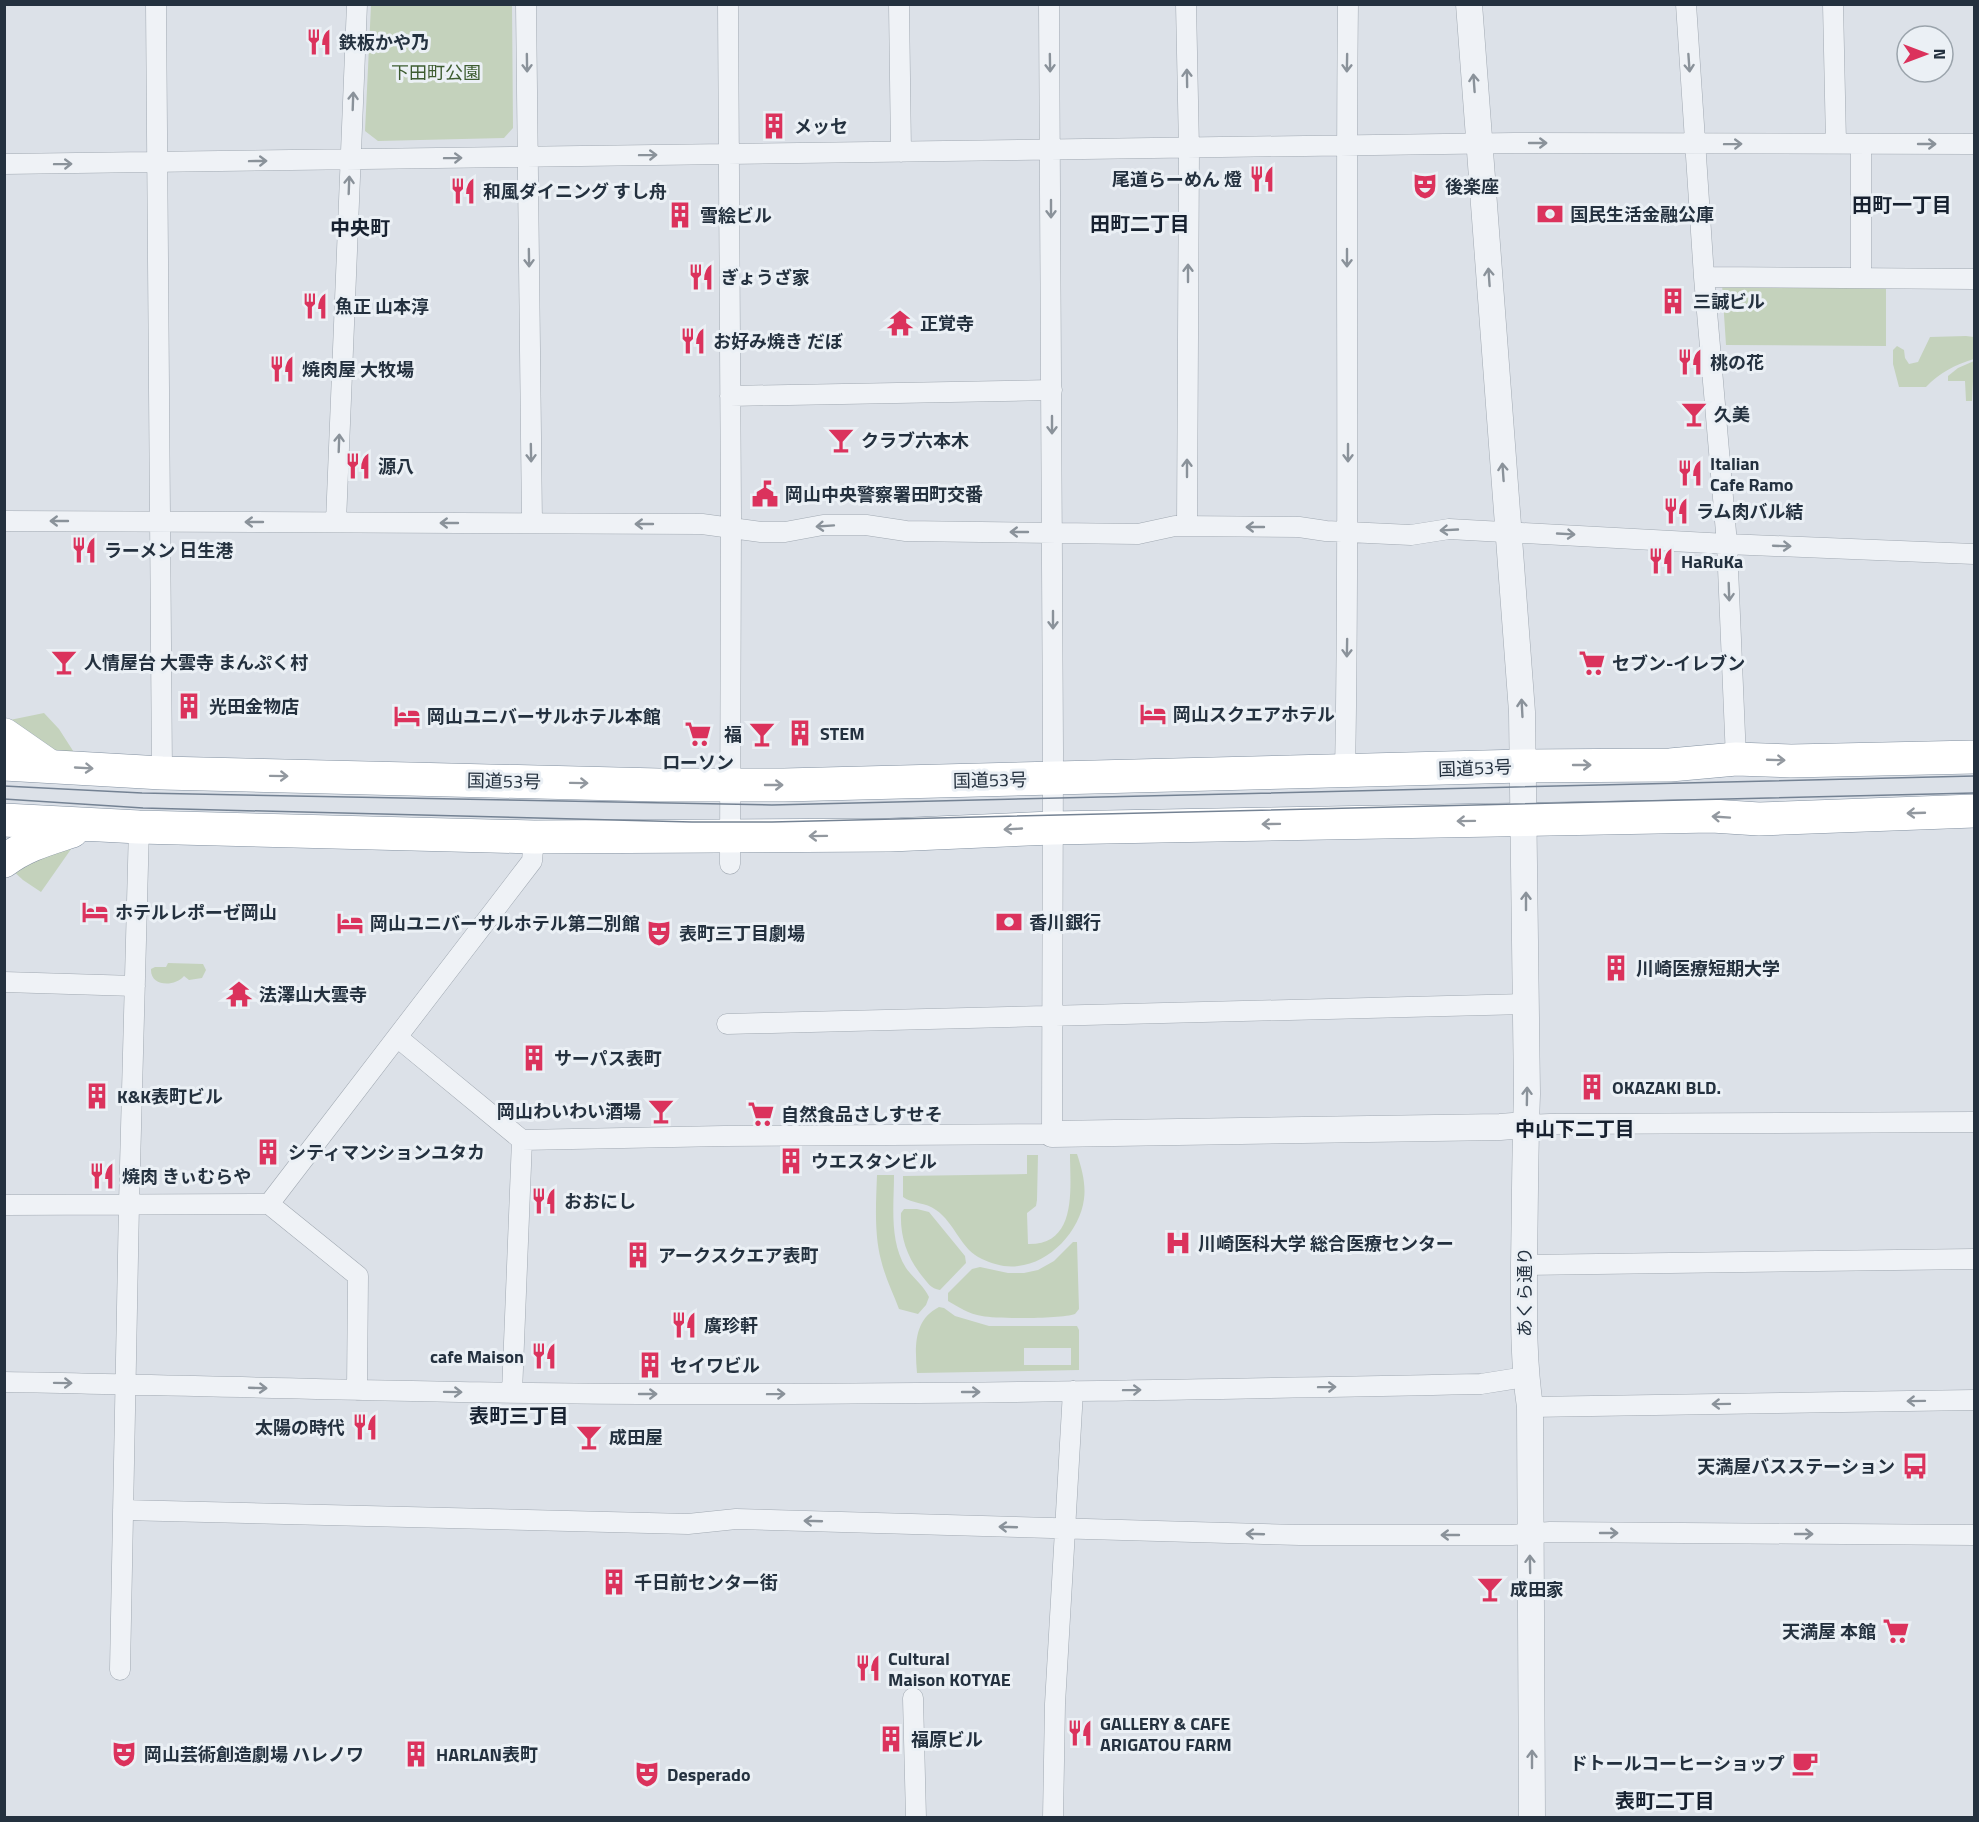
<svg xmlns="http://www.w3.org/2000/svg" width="1979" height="1822" font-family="'Titillium Web','Noto Sans JP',sans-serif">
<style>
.green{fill:#c4d2bc;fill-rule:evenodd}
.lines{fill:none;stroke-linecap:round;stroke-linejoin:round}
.minor-casing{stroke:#a1a9b2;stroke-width:21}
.tertiary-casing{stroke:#a1a9b2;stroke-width:27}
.primary-casing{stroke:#9aa7b4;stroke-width:33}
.trunk-casing{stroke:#8290a0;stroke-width:34}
.minor{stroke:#eff2f6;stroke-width:20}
.tertiary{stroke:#eff2f6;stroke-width:26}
.primary{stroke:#fff;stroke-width:32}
.trunk{stroke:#fff;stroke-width:33}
.tram{stroke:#748293;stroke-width:1.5}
.oneway{stroke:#8a929a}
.oneway2{stroke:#92989f}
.labels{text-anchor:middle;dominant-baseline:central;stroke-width:6;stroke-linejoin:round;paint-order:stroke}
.poi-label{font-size:18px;font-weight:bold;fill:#24313f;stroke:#ebf0f5;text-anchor:start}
.park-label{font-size:18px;fill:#3d5c30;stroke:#ebf0f5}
.street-label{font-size:18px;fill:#24313f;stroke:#ebf0f5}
.neighbourhood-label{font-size:20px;font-weight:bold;fill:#172130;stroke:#ebf0f5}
</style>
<rect width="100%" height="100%" fill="#dce1e8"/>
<!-- green -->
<path class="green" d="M371,5H512L513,128L504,138L378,141L365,131Z
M1722,284H1886V346L1726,345Z
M1966,336L1974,337V359C1955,365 1940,372 1926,387H1899L1893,364V350L1897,346L1904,350L1905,358L1909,364L1918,362L1930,337Z
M1974,361L1972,401H1966L1965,381H1948V376L1958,368Z
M44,713L59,729L77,757L62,755L5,721Z
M76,842L41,892L23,880L10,868Z
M168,963L203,964L206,970L202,978L189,980L184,976C175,987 150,987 151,969L155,967H166Z
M1070,1154H1077C1082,1169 1086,1184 1084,1199C1080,1231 1050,1263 1018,1266C1006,1268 993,1264 982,1259C961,1250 955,1223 936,1210C926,1202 912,1204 903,1197V1176L1027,1174V1155H1038L1037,1200L1036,1206L1027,1213L1028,1244C1078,1245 1070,1188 1070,1154Z
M877,1175H894C894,1205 889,1241 906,1268C913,1278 924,1286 929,1297L926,1305L918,1314L899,1309C893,1293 885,1277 881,1260C874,1233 876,1203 877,1175Z
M904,1209H917L929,1212L965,1256L966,1263L940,1290C931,1289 927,1282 922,1276C907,1257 900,1237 901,1213Z
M1073,1242H1077L1079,1309L1075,1314C1061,1319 997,1319 982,1316C969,1314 958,1307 948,1301V1293L972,1269L980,1267L1008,1273H1024L1038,1270L1054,1261Z
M939,1307L944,1308L955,1316L989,1326H1077L1079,1330V1370L917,1373C915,1348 913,1320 939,1307ZM1024,1348H1071V1365H1024Z"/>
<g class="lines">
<!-- minor casing -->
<g class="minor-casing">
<path id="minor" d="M156,4L162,773
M526,4L532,523
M728,4L731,515L730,864
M899,4L901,152
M1186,4L1189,149L1187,526
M1686,4L1704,277L1727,544L1736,759
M1833,4L1836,143
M1861,144V277
M4,164L1514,143L1974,144
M1704,277L1974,279
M730,396L1052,390
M4,521L702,524L761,532H785L823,525H866L906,531L1138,534L1175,526L1299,527L1326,531L1411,535L1449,529L1727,544L1974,554
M336,522L357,4
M1345,772C1350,516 1345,260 1348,4
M4,982L135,986
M727,1024L1526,1004
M397,1037L522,1140L724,1136L1052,1134L1053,751L1049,4
M1526,1125L1550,1124L1974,1122
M269,1204L358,1276L357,1390
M4,1205L269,1204L532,861L534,837
M1524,1265L1974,1259
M4,1382C242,1386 479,1395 717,1394C971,1394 1226,1389 1481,1384L1525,1377
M512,1393L522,1140
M1530,1407L1974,1400
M123,1510L688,1524L736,1519L1300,1535H1512L1550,1532L1974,1535
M120,1670L129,1204L139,827
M913,1698L916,1818
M1053,1818L1055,1704L1073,1391"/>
</g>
<!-- tertiary casing -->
<g class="tertiary-casing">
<path id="tertiary" d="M1469,4L1522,712L1527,1094C1525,1150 1525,1207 1524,1264C1524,1312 1523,1359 1530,1407L1532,1818
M1052,1134L1500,1127L1526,1125"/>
</g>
<!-- primary casing -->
<g class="primary-casing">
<path id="primary" d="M4,734L50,766"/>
</g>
<!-- trunk casing -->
<g class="trunk-casing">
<path id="trunk" d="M4,764L162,773L659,785H784L1523,766L1670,765L1736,759L1791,761L1974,757
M4,820L139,827L534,837L890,835L1052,828L1712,816L1759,819L1974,811
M4,861C25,845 48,839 72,831"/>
</g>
<!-- minor -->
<use href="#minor" class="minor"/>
<!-- tertiary -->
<use href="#tertiary" class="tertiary"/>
<!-- primary -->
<use href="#primary" class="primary"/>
<!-- trunk -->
<use href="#trunk" class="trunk"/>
<!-- tram -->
<path class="tram" d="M4,786L142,793L772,805L1974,776
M4,799L143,808L692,822H772L1974,793"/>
</g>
<!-- one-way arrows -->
<defs><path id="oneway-shaft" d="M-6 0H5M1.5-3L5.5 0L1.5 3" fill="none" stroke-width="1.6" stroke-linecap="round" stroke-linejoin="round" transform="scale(1.5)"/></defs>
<g class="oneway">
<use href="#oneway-shaft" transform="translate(527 63) rotate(89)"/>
<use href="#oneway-shaft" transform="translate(1050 63) rotate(89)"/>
<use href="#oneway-shaft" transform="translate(1347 63) rotate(91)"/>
<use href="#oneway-shaft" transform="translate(1689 63) rotate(86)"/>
<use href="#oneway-shaft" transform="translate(1187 78) rotate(-91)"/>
<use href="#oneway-shaft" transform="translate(1474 83) rotate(-94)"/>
<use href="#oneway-shaft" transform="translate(353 101) rotate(-88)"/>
<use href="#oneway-shaft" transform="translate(1538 143)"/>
<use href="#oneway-shaft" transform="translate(1733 144) rotate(-1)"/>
<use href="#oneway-shaft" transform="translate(1927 144)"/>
<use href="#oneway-shaft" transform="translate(648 155) rotate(-1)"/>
<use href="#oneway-shaft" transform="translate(453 158) rotate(-1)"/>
<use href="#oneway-shaft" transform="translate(258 161) rotate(-1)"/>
<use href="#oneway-shaft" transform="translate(63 164) rotate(-1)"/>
<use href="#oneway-shaft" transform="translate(349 185) rotate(-88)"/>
<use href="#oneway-shaft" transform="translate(1051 209) rotate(90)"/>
<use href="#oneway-shaft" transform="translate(529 258) rotate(89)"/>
<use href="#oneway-shaft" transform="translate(1347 258) rotate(90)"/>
<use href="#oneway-shaft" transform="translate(1188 273) rotate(-90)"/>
<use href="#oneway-shaft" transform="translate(1489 277) rotate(-94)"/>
<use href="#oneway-shaft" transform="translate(1052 425) rotate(90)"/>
<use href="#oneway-shaft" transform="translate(339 443) rotate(-88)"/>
<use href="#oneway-shaft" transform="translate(531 453) rotate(89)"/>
<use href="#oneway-shaft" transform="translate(1348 453) rotate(90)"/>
<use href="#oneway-shaft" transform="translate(1187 468) rotate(-90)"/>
<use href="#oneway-shaft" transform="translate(1503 472) rotate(-94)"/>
<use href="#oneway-shaft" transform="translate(59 521) rotate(-180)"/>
<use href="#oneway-shaft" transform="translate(254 522) rotate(-180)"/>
<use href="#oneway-shaft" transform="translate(449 523) rotate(-180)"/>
<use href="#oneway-shaft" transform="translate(644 524) rotate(-180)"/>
<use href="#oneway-shaft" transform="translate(825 526) rotate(176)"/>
<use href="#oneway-shaft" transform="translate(1255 527) rotate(-180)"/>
<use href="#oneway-shaft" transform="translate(1449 530) rotate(177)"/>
<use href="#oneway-shaft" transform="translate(1019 532) rotate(-180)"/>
<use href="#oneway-shaft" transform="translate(1566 534) rotate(3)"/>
<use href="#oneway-shaft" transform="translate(1782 546) rotate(2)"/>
<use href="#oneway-shaft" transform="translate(1729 592) rotate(88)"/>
<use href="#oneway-shaft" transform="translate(1053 620) rotate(90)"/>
<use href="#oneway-shaft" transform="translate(1347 648) rotate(91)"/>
<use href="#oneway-shaft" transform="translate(1522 708) rotate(-93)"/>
<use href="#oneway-shaft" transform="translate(1526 901) rotate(-90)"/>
<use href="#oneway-shaft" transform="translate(1527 1096) rotate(-89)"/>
<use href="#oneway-shaft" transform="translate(63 1383) rotate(1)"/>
<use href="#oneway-shaft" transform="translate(1327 1387) rotate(-1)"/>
<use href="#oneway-shaft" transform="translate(258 1388) rotate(2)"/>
<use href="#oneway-shaft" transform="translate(1132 1390) rotate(-1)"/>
<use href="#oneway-shaft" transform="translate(453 1392) rotate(1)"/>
<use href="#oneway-shaft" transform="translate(971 1392)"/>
<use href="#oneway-shaft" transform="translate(648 1394)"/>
<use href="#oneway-shaft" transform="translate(776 1394) rotate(-1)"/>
<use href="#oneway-shaft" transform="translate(1916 1401) rotate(179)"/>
<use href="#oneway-shaft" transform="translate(1721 1404) rotate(179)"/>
<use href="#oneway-shaft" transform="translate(813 1521) rotate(-178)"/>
<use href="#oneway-shaft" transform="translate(1008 1527) rotate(-178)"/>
<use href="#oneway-shaft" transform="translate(1609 1533)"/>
<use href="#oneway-shaft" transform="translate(1255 1534) rotate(-178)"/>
<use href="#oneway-shaft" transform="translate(1804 1534)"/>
<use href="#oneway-shaft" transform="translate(1450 1535) rotate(180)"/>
<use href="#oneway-shaft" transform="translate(1530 1564) rotate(-91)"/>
<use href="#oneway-shaft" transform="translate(1532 1759) rotate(-90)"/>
</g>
<g class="oneway2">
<use href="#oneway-shaft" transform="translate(1776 760) rotate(2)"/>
<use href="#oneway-shaft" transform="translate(1582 765)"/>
<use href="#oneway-shaft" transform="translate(84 768) rotate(3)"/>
<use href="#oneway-shaft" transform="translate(279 776) rotate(1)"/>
<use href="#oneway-shaft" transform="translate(579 783) rotate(1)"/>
<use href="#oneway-shaft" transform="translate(774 785)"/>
<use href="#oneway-shaft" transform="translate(1916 813) rotate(178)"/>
<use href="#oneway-shaft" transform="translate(1721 817) rotate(-176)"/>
<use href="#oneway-shaft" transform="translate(1466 821) rotate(179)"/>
<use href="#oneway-shaft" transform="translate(1271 824) rotate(179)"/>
<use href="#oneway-shaft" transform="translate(1013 829) rotate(177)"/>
<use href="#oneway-shaft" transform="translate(818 836) rotate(179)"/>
</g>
<!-- icons -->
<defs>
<g id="restaurant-bare" transform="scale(2.07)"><path d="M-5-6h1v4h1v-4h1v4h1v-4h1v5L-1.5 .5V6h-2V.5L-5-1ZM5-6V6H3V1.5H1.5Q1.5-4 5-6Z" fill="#db325c" stroke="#ebf0f5" stroke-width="2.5" paint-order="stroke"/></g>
<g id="building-bare" transform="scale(2.07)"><path d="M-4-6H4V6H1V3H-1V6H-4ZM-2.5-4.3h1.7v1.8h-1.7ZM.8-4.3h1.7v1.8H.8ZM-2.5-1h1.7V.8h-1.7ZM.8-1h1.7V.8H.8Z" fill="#db325c" stroke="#ebf0f5" stroke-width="2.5" paint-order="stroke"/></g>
<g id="theatre-bare" transform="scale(2.07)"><path d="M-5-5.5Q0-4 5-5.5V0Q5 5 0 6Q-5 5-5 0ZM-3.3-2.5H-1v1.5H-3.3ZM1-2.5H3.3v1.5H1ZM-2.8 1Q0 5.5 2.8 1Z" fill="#db325c" stroke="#ebf0f5" stroke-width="2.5" paint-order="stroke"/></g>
<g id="bank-bare" transform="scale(2.07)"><path d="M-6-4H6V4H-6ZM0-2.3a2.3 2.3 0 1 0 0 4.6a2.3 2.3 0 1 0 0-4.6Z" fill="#db325c" stroke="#ebf0f5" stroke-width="2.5" paint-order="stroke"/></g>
<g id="temple-bare" transform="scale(2.07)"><path d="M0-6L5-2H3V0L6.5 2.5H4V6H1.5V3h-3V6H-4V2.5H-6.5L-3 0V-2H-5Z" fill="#db325c" stroke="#ebf0f5" stroke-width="2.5" paint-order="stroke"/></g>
<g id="bar-bare" transform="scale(2.07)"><path d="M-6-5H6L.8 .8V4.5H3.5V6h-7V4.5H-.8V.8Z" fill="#db325c" stroke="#ebf0f5" stroke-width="2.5" paint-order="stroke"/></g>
<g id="civic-bare" transform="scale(2.07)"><path d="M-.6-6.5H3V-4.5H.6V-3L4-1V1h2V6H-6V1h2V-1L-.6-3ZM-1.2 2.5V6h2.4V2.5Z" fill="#db325c" stroke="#ebf0f5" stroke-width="2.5" paint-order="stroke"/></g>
<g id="supermarket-bare" transform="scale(2.07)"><path d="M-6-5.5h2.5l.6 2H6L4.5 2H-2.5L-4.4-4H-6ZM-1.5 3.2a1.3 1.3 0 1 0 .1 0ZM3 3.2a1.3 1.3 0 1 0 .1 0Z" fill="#db325c" stroke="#ebf0f5" stroke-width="2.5" paint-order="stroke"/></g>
<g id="hotel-bare" transform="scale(2.07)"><path d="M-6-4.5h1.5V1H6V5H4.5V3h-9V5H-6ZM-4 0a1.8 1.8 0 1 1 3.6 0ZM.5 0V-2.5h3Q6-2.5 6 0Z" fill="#db325c" stroke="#ebf0f5" stroke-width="2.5" paint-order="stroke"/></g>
<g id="hospital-bare" transform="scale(2.07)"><path d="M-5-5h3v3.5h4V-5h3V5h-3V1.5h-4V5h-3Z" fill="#db325c" stroke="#ebf0f5" stroke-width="2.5" paint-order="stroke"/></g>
<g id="bus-bare" transform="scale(2.07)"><path d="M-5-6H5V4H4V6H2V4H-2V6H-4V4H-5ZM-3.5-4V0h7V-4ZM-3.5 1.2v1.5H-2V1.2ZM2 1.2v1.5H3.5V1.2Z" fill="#db325c" stroke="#ebf0f5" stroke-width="2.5" paint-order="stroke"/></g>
<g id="cafe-bare" transform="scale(2.07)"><path d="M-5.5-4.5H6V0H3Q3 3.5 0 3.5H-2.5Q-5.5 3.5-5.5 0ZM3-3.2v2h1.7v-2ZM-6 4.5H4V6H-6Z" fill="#db325c" stroke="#ebf0f5" stroke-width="2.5" paint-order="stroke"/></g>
</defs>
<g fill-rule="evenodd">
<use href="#restaurant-bare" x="319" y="42"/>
<use href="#building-bare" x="774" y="126"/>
<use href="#restaurant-bare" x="1262" y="179"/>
<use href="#theatre-bare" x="1425" y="186"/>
<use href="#restaurant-bare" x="463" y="191"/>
<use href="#bank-bare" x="1550" y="214"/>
<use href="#building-bare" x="680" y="215"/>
<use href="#restaurant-bare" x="701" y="277"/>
<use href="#building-bare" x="1673" y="301"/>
<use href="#restaurant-bare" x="315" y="306"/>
<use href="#temple-bare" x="900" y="323"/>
<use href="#restaurant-bare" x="693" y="341"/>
<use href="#restaurant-bare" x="1690" y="362"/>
<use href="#restaurant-bare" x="282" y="369"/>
<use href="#bar-bare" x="1694" y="414"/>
<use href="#bar-bare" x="841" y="440"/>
<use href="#restaurant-bare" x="358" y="466"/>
<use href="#restaurant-bare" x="1690" y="473"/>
<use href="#civic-bare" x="765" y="494"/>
<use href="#restaurant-bare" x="1676" y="511"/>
<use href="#restaurant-bare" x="84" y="550"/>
<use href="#restaurant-bare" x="1661" y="561"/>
<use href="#bar-bare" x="64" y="662"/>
<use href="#supermarket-bare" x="1592" y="663"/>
<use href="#building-bare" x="189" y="706"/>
<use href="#hotel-bare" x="1153" y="714"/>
<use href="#hotel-bare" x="407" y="716"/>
<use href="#building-bare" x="800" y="733"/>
<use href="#supermarket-bare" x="698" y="734"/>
<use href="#bar-bare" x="762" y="734"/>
<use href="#hotel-bare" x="95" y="912"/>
<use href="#bank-bare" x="1009" y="922"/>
<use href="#hotel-bare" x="350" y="923"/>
<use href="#theatre-bare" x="659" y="933"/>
<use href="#building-bare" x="1616" y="968"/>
<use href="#temple-bare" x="239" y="994"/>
<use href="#building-bare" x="534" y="1058"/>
<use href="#building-bare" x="1592" y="1087"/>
<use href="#building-bare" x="97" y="1096"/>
<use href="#bar-bare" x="661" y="1111"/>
<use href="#supermarket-bare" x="761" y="1114"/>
<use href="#building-bare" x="268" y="1152"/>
<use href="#building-bare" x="791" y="1161"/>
<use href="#restaurant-bare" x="102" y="1176"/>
<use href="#restaurant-bare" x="544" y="1201"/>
<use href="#hospital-bare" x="1178" y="1243"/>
<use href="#building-bare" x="638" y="1255"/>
<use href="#restaurant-bare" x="684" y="1325"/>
<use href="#restaurant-bare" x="544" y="1356"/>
<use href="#building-bare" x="650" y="1365"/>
<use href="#restaurant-bare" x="365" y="1427"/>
<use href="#bar-bare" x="589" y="1437"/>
<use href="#bus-bare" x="1915" y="1466"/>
<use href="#building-bare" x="614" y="1582"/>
<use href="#bar-bare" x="1490" y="1589"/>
<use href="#supermarket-bare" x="1896" y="1631"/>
<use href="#restaurant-bare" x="868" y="1668"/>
<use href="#restaurant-bare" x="1080" y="1733"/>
<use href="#building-bare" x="891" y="1739"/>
<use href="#theatre-bare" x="124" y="1754"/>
<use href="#building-bare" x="416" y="1754"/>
<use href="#cafe-bare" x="1805" y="1763"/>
<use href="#theatre-bare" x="647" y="1774"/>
</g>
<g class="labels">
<!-- poi labels -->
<g class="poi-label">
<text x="339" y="42">鉄板かや乃</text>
<text x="794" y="126">メッセ</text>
<text x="1242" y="179" text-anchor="end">尾道らーめん 燈</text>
<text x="1445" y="186">後楽座</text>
<text x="483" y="191">和風ダイニング すし舟</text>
<text x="1570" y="214">国民生活金融公庫</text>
<text x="700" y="215">雪絵ビル</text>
<text x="721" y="277">ぎょうざ家</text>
<text x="1693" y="301">三誠ビル</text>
<text x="335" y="306">魚正 山本淳</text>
<text x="920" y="323">正覚寺</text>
<text x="713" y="341">お好み焼き だぼ</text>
<text x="1710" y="362">桃の花</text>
<text x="302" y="369">焼肉屋 大牧場</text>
<text x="1714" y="414">久美</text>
<text x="861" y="440">クラブ六本木</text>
<text x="1710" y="463">Italian<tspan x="1710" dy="21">Cafe Ramo</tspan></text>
<text x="378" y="466">源八</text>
<text x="785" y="494">岡山中央警察署田町交番</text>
<text x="1696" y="511">ラム肉バル結</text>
<text x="104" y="550">ラーメン 日生港</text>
<text x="1681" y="561">HaRuKa</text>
<text x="84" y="662">人情屋台 大雲寺 まんぷく村</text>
<text x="1612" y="663">セブン-イレブン</text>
<text x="209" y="706">光田金物店</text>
<text x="1173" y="714">岡山スクエアホテル</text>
<text x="427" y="716">岡山ユニバーサルホテル本館</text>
<text x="820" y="733">STEM</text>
<text x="742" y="734" text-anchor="end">福</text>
<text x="698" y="762" text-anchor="middle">ローソン</text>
<text x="115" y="912">ホテルレポーゼ岡山</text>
<text x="1029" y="922">香川銀行</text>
<text x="370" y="923">岡山ユニバーサルホテル第二別館</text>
<text x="679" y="933">表町三丁目劇場</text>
<text x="1636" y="968">川崎医療短期大学</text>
<text x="259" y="994">法澤山大雲寺</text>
<text x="554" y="1058">サーパス表町</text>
<text x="1612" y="1087">OKAZAKI BLD.</text>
<text x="117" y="1096">K&amp;K表町ビル</text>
<text x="641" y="1111" text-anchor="end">岡山わいわい酒場</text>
<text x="781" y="1114">自然食品さしすせそ</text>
<text x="288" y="1152">シティマンションユタカ</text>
<text x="811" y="1161">ウエスタンビル</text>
<text x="122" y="1176">焼肉 きぃむらや</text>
<text x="564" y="1201">おおにし</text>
<text x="1198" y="1243">川崎医科大学 総合医療センター</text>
<text x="658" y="1255">アークスクエア表町</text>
<text x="704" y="1325">廣珍軒</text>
<text x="524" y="1356" text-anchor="end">cafe Maison</text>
<text x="670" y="1365">セイワビル</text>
<text x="345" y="1427" text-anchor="end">太陽の時代</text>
<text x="609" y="1437">成田屋</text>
<text x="1895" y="1466" text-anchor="end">天満屋バスステーション</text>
<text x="634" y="1582">千日前センター街</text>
<text x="1510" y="1589">成田家</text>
<text x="1876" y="1631" text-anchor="end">天満屋 本館</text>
<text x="888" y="1658">Cultural<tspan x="888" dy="21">Maison KOTYAE</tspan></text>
<text x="1100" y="1723">GALLERY &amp; CAFE<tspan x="1100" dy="21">ARIGATOU FARM</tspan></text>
<text x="911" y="1739">福原ビル</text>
<text x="144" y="1754">岡山芸術創造劇場 ハレノワ</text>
<text x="436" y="1754">HARLAN表町</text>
<text x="1785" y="1763" text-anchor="end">ドトールコーヒーショップ</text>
<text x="667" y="1774">Desperado</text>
</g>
<!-- park labels -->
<g class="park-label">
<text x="436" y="72">下田町公園</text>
</g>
<!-- street labels -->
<g class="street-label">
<text transform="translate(1475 768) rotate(-2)">国道53号</text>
<text transform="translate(990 780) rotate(-1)">国道53号</text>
<text transform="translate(504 781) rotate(1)">国道53号</text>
<text transform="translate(1524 1292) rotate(-90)">あくら通り</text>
</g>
<!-- neighbourhood labels -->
<g class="neighbourhood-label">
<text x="1902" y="204">田町一丁目</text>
<text x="1140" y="223">田町二丁目</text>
<text x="360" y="227">中央町</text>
<text x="1575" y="1128">中山下二丁目</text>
<text x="519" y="1415">表町三丁目</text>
<text x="1665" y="1800">表町二丁目</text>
</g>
</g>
<!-- border -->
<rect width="1979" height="1822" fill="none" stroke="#24313f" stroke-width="12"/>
<!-- north arrow -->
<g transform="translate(1925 54) rotate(90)"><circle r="28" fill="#ebf0f5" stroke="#9ba4ac" stroke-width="1.5"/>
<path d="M0-4.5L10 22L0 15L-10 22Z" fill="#db325c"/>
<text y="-9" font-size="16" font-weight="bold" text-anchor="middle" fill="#24313f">N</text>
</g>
</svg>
